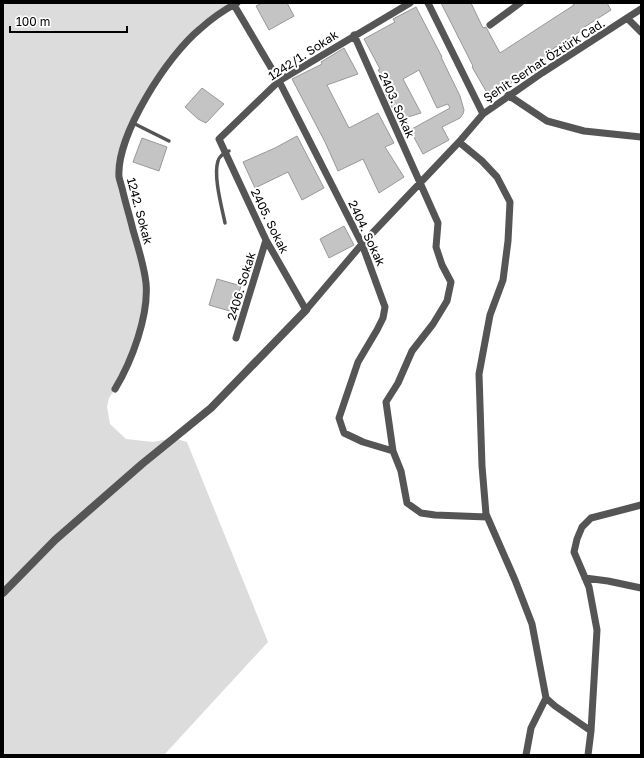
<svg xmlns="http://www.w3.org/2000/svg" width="644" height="758" font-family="'Golos Text',sans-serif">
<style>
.green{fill:#dcdcdc}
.building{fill:#c4c4c4;stroke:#999}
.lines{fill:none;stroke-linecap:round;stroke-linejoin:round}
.service{stroke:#555;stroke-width:3.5}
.minor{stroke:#555;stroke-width:7}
.tertiary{stroke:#555;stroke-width:8}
.labels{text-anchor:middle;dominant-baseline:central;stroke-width:4;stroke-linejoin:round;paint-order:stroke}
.street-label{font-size:12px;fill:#000;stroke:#fff}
</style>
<rect width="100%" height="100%" fill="#fff"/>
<!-- green -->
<path class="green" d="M3,3H237L223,11L179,51L133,123L119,178L144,268V313L124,375L109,398L107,407L110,424L126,439L153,442L173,438L187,442L268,642L164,755H3Z"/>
<!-- building -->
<path class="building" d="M262,3H287L294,16L269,30L256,6Z
M441,3H471L483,28L486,27L487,29L500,53L574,5L573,3H607L611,10L583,28L584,29L551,50L553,54L514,78L515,81L496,91L490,92L486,91L472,67L473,66Z
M416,7L442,57H441L460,96L464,110L463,114L460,118L442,127L449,140L423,154L410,130L450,108L448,104L437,108L419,70L403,79L421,113L398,120L385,92L390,90L378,70L380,69L364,39L395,22L393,19Z
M344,48L358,74L327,85L330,91L349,128L378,113L394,143L385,147L404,177L379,193L363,159L338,171L325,142L292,79L322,64L321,62Z
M202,88L224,104L206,123L198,119L185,107Z
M297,136L324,188L302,200L288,172L255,188L243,162L275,148Z
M142,138L167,147L159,171L133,162Z
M344,226L354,245L329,258L320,239Z
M217,279L241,286L233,312L209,305Z"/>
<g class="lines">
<!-- service -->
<path class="service" d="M133,123L169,141
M225,223C222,208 213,176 218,161C219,156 224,153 229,151"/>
<!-- minor -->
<path class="minor" d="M410,3L279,81L219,139L266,240L306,310L362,244L459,142L483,114L542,73L641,9
M428,3L483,114
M234,5L279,81L362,244L385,307L383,318L377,330L358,362L339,418L344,433L363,442L393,451
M627,18L641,32
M490,25L520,3
M354,35L438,223L436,247L442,265L451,282L447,301L433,324L412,351L398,383L386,402L393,451L401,471L407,503L421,513L435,515L487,517
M508,95L547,121L584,131L641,137
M459,142L482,161L497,177L510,202L508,241L503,280L490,315L479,374L482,466L486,514L515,580L532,624L546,698L555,706L591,731L588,755
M236,338L266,240
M115,389C132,361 149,315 146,283C144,265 138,247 133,230C130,217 126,205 123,192C122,187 120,182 119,177C116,135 168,55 200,29C211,19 224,10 237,3
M585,578L608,581L641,588
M591,731L597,630L589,587L574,552L577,539L582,527L591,518L641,505
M526,755L531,728L546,698"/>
<!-- tertiary -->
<path class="tertiary" d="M3,593L55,540L142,464L211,408L306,310"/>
</g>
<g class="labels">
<!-- street labels -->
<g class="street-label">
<text transform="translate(303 55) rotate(-33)">1242/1. Sokak</text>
<text transform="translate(544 60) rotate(-33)">Şehit Serhat Öztürk Cad.</text>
<text transform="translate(397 105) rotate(66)">2403. Sokak</text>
<text transform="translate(140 211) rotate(75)">1242. Sokak</text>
<text transform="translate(270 221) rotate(64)">2405. Sokak</text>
<text transform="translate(367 233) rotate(65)">2404. Sokak</text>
<text transform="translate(241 286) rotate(-73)">2406. Sokak</text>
</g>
</g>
<!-- border -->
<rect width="644" height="758" fill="none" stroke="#000000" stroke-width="8"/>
<!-- scale -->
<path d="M10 26v6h117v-6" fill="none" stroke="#000000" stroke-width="2"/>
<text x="16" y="26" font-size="12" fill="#000000" stroke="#ffffff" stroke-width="3" paint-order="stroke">100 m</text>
</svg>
